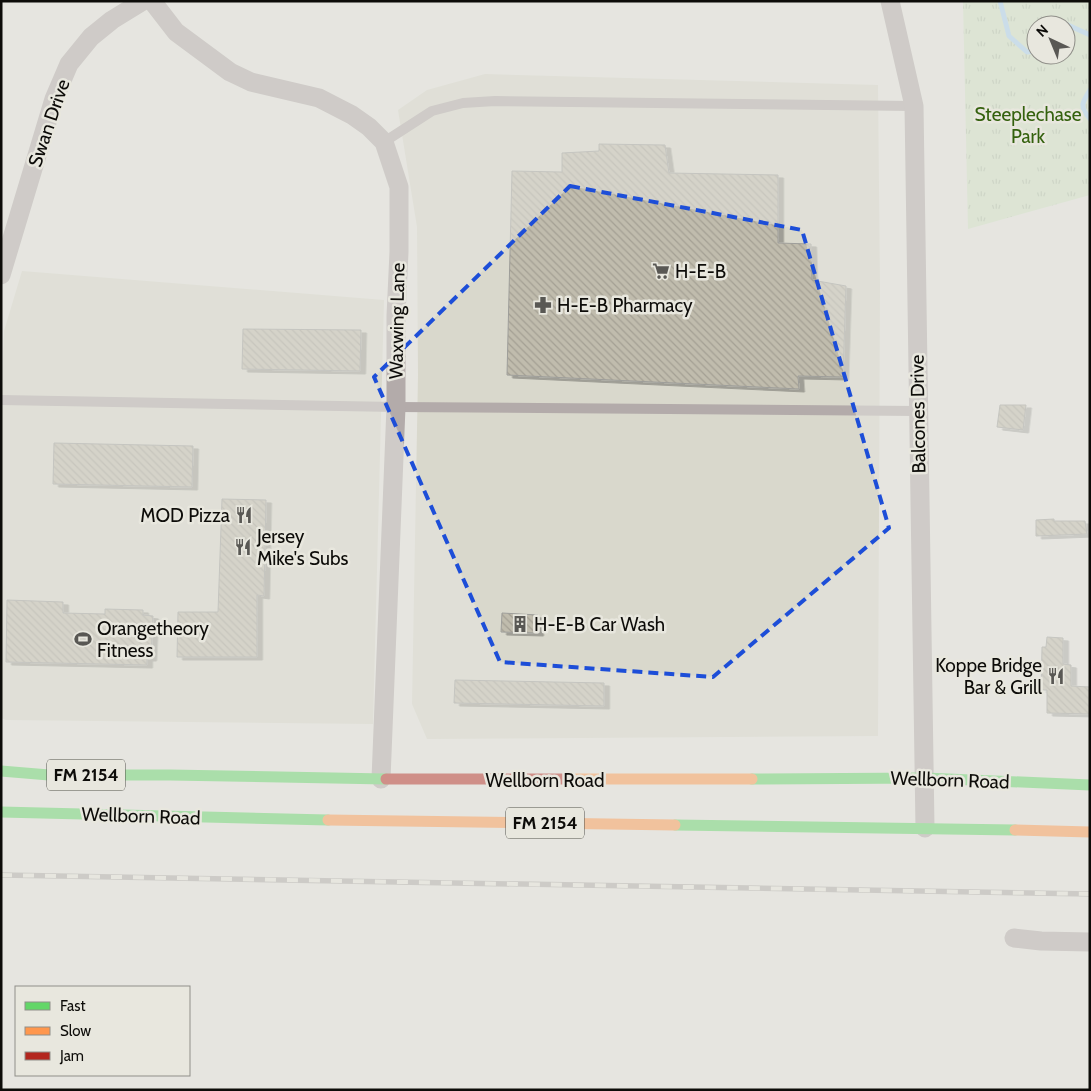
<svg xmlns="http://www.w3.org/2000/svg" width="1091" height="1091" font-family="Cabin,sans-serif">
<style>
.built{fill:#d9d8cc}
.park{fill:url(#park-tufts);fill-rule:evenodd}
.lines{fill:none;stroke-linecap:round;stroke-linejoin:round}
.stream{stroke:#acd3f3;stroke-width:5}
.building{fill:url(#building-back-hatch);stroke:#9e9e9a;filter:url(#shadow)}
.lane{stroke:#b3abaa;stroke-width:10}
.street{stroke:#b3abaa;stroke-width:19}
.fast{stroke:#63d668;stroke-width:11}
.slow{stroke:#ff974d;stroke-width:11}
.jam{stroke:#b3261e;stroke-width:11}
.rail-casing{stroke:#b0aca9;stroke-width:5.5}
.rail{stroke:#e8e7de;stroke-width:4;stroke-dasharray:11;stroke-linecap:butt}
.marked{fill:none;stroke:#1d4ed8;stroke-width:4;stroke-dasharray:10 6;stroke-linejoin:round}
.labels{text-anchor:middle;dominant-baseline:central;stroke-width:5;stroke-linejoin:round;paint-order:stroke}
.shield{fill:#e8e7de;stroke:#4f4e49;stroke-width:1}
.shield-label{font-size:18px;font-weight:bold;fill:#0d0c09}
.park-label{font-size:19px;fill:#34610e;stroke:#e8e7de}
.street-label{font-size:19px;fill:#0d0c09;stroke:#e8e7de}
.poi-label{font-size:19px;fill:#0d0c09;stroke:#e8e7de;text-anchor:start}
</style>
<defs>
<pattern id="park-tufts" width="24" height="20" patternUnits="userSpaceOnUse" patternTransform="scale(1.25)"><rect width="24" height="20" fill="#d2e3c6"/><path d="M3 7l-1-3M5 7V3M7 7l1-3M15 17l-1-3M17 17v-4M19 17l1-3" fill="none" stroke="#b3c2a9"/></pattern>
<pattern id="building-back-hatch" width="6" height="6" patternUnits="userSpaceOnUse" patternTransform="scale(1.25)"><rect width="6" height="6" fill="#c0bcad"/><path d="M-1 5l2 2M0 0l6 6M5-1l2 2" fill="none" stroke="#a4a094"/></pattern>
<filter id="shadow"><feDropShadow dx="5.5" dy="3" stdDeviation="0" flood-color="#0004"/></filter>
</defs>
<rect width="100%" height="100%" fill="#e6e5e0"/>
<!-- built -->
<path class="built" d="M485,74L878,85L880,287L878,736L427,739L412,704L418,375L417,227L398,110L427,90Z
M22,271L384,300L373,724L6,720L1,718V410L4,331Z"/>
<!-- park -->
<path class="park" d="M963,1H1090V195L968,229ZM1036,25H1066V55H1036Z"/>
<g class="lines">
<!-- stream -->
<path class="stream" d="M1000,1L1009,36L1027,52L1036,51
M1050,25L1059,21L1090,35
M1090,90C1082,103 1079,106 1090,119"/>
</g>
<!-- building -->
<path class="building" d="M599,144L665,145L669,173L778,175V243L811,244L812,280L846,286L843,377L798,376L799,389L507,375L512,171L562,172V153L599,151Z
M243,329L361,330L360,371L242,369Z
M1000,405H1026L1023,430L997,427Z
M54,443L193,446L192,487L53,484Z
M222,499L266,500L264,596L257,595V657H177L178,612H218Z
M1054,519V521H1085L1087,534L1036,536V520Z
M7,600L63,602V613L105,614V609L143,610V615L153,616L151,658H147V665L6,662Z
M502,613L538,615V633L501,632Z
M1047,637L1063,638V664L1071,665V686L1090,687V714L1047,713V690H1041L1042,647H1046Z
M455,680L604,683V706L454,703Z"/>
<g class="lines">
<!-- lane -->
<path class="lane" d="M384,142L432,111L463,103L495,101L914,106
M1,400L396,407L918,411"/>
<!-- street -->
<path class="street" d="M152,1L176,32L230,72L251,82L319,98L352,115L369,127L384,142L399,187V252L396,316V407L381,779
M890,1L914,106L925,828
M1,275L54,99L69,64L91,37L112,20L143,1
M1014,938L1041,941L1090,942"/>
<!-- fast -->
<path class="fast" d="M1,771L49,775H170L386,779
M752,779L925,778L1090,785
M1,812L328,820
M675,825L1015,830"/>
<!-- slow -->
<path class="slow" d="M566,779H752
M328,820L675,825
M1015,830L1090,832"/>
<!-- jam -->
<path class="jam" d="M386,779H566"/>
<!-- rail casing -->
<g class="rail-casing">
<path id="rail" d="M1,875L1090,894"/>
</g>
<!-- rail -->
<use href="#rail" class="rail"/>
</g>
<!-- marked area -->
<path d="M0 0H1091V1091H0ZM570,186L802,230L889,528L713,677L500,662L374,377Z" fill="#e6e5e0" fill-opacity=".55" fill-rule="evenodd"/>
<path class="marked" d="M570,186L802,230L889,528L713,677L500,662L374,377Z"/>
<!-- icons -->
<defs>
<g id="supermarket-bare" transform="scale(1.35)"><path d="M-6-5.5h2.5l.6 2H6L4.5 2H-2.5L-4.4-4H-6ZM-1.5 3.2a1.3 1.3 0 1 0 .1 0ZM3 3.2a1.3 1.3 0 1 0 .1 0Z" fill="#595854" stroke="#e8e7de" stroke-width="2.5" paint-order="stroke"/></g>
<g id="pharmacy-bare" transform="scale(1.35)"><path d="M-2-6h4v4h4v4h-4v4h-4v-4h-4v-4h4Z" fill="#595854" stroke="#e8e7de" stroke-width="2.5" paint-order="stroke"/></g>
<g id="restaurant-bare" transform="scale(1.35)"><path d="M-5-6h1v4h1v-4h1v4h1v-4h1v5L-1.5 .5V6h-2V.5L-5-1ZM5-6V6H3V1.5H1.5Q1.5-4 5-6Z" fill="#595854" stroke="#e8e7de" stroke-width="2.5" paint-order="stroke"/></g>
<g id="building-bare" transform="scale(1.35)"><path d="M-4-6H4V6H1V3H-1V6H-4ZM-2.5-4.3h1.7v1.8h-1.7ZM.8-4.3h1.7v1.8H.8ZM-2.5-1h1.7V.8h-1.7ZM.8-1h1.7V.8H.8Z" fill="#595854" stroke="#e8e7de" stroke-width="2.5" paint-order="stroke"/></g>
<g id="stadium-bare" transform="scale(1.35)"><path d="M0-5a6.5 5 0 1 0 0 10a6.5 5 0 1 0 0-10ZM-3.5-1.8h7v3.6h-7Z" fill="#595854" stroke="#e8e7de" stroke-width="2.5" paint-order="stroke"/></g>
</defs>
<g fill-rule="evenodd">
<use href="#supermarket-bare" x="661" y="271"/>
<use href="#pharmacy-bare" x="543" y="305"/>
<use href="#restaurant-bare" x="244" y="515"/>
<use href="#restaurant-bare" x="243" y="547"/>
<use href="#building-bare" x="520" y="624"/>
<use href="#stadium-bare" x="83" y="639"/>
<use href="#restaurant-bare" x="1056" y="676"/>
</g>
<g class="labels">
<!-- shield labels -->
<g class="shield">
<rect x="47" y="759.5" width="78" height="31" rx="4"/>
<rect x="506" y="807.5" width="78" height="31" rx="4"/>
</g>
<g class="shield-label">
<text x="86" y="775">FM 2154</text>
<text x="545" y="823">FM 2154</text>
</g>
<!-- park labels -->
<g class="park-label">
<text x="1028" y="114">Steeplechase<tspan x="1028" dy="22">Park</tspan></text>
</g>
<!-- street labels -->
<g class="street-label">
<text transform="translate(49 123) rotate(-71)">Swan Drive</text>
<text transform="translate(397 321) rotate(-89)">Waxwing Lane</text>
<text transform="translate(918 414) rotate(-91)">Balcones Drive</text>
<text x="545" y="780">Wellborn Road</text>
<text transform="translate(950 780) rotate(2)">Wellborn Road</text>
<text transform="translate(141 816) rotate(2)">Wellborn Road</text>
</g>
<!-- poi labels -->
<g class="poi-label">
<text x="675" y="271">H-E-B</text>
<text x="557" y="305">H-E-B Pharmacy</text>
<text x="230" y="515" text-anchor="end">MOD Pizza</text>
<text x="257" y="536">Jersey<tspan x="257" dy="22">Mike's Subs</tspan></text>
<text x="534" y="624">H-E-B Car Wash</text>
<text x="97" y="628">Orangetheory<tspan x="97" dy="22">Fitness</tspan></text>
<text x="1042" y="665" text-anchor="end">Koppe Bridge<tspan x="1042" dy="22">Bar &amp; Grill</tspan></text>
</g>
</g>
<!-- border -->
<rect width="1091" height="1091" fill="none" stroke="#0d0c09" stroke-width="5"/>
<!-- legend -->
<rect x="15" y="986" width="175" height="90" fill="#e8e7de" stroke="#908f89"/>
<rect x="25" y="1002" width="25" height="8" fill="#63d668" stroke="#908f89"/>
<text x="60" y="1011" font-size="15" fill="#0d0c09">Fast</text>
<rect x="25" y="1027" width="25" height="8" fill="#ff974d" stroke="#908f89"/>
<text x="60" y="1036" font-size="15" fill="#0d0c09">Slow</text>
<rect x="25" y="1052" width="25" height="8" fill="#b3261e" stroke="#908f89"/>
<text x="60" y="1061" font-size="15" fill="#0d0c09">Jam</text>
<!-- north arrow -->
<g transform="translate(1051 40) rotate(316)"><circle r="24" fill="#e8e7de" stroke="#908f89"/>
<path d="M0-4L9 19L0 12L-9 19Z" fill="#595854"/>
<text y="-8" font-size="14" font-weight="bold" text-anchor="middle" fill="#0d0c09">N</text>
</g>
</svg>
